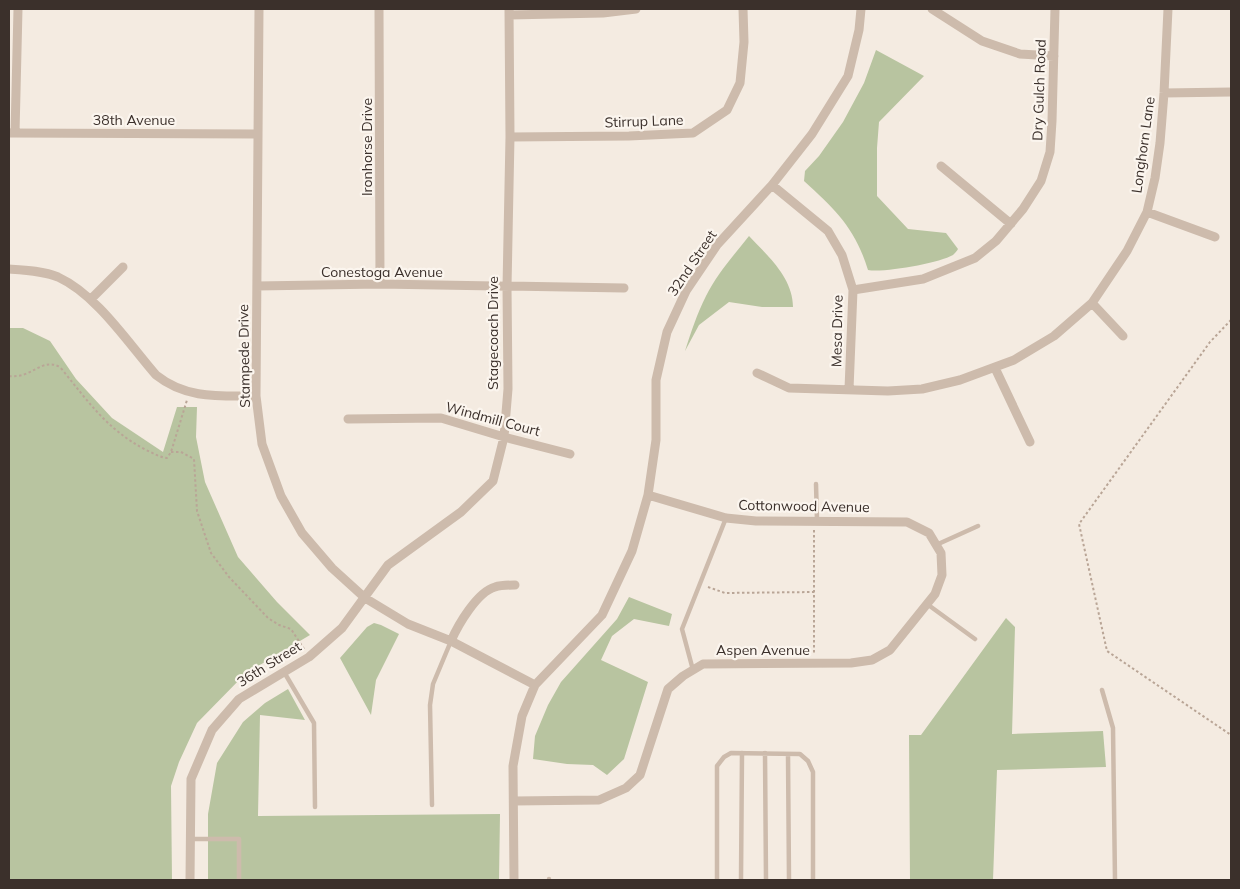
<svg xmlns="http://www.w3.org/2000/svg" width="1240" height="889" font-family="Mulish,sans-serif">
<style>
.green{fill:#b8c4a0}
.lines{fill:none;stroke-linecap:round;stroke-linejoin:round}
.path{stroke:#b9a596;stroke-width:2;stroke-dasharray:2.5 2.5;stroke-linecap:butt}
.service{stroke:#cdbbac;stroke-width:4.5}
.minor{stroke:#cdbbac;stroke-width:9}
.labels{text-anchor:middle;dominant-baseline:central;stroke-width:4.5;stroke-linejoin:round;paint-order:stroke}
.street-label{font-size:14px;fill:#3b302b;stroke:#fbf5ee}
</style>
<rect width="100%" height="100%" fill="#f4ebe1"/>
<!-- green -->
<path class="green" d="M876,50L924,76L879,122L877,148V196L908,229L946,233L958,249C957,251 955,253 953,255C939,263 884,273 868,270C855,228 836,210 804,181L805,171L819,156L843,122L864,83Z
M749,236C768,256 793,278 793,307H762L729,302L699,325L685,351C691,332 697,314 706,296C717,274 734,255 749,236Z
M9,328H23L50,341L76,379L112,418L163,452L177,407H197L196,437L205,482L238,557L277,602L310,635L245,674L197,723L179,762L171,786L172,880H9Z
M629,597L672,614L669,626L634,619L612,636L601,660L648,682L624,759L607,775L593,765L567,764L533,759L535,736L548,705L561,682L617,619Z
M1006,618L1015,627L1012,734L1103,731L1106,767L997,770L993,880H910L909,735H921Z
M374,623L381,625L399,634L376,680L371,715L340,658L367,627Z
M288,689L305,720L260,715L258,816L500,814L499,880H208V814L217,763L243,722L265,703Z"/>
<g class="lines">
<!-- path -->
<path class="path" d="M1231,320L1210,342L1079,524L1107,651L1231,735
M9,376C32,379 41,357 60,367C88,401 106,429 146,450C153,453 159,457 167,458L171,452L187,400
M171,452H181L194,459L197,511L211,553L229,577L268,618L279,625L291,629L304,649
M814,530V653
M708,587L725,593L814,592"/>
<!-- service -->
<path class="service" d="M816,484L817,520
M936,545L978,526
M927,604L975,639
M693,670L682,629L726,518
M284,672L314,723L315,807
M1102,690L1113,728L1115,880
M765,753L766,880
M788,754L789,880
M432,805L430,705L433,684L451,641
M191,839H239V880
M549,879V880
M717,880V766L724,757L731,753L800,754L808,761L813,772V880
M741,880L742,753"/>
<!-- minor -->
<path class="minor" d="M259,9L256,396L262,444L281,496L302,533L332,568L365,598L408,624L451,641L535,685
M379,9L380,284
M932,9L982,41L1020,54L1054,56
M509,15L603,13L636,9
M1164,93L1231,92
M9,133L258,134
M15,133L18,9
M510,137L629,136L693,133L727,110L740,83L744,42L743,9
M941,166L1011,224
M772,185L828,231L842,255L853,290L849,389
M1147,212L1215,237
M9,269C24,270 44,271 58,277C97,295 128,343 156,375C186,399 219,396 256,396
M257,286L380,284L624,288
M853,290L923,279L975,258L996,241L1023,209L1041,181L1050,152L1052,121L1055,9
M91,299L123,267
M1092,303L1123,336
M995,368L1030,442
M757,373L789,388L888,391L922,389L960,380L1014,360L1054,336L1092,303L1127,251L1147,212L1155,178L1160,143L1164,93L1168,9
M348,419L441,418L504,437L570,454
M451,641C458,625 477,592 495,587C501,585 509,585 515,585
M514,801L599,800L626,788L640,775L668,689L683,676L703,664L851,663L872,660L890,650L935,594L942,575L941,553L929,533L907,522L756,521L726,518L648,495
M190,880L191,779L212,730L239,699L309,657L342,628L388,565L461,512L493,481L504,437L508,389L507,287L510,137L509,9
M514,880L513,766L522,716L535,685L602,615L632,551L648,495L656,440V380L667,332L686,291L717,245L772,185L812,134L848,76L859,30L861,9"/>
</g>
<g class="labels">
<!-- street labels -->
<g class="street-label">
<text transform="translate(1039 90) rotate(-88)">Dry Gulch Road</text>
<text x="134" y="120">38th Avenue</text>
<text transform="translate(644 121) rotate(-2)">Stirrup Lane</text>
<text transform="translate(1143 145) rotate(-82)">Longhorn Lane</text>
<text transform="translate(367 147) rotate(-90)">Ironhorse Drive</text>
<text transform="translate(692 263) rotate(-56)">32nd Street</text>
<text x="382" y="272">Conestoga Avenue</text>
<text transform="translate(837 331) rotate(-89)">Mesa Drive</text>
<text transform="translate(493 333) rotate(-90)">Stagecoach Drive</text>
<text transform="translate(244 356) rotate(-91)">Stampede Drive</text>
<text transform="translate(493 419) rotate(15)">Windmill Court</text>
<text transform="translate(804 506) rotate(1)">Cottonwood Avenue</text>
<text x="763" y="650">Aspen Avenue</text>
<text transform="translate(269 664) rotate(-32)">36th Street</text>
</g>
</g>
<!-- border -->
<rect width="1240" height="889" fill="none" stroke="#3b302b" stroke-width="20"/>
</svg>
